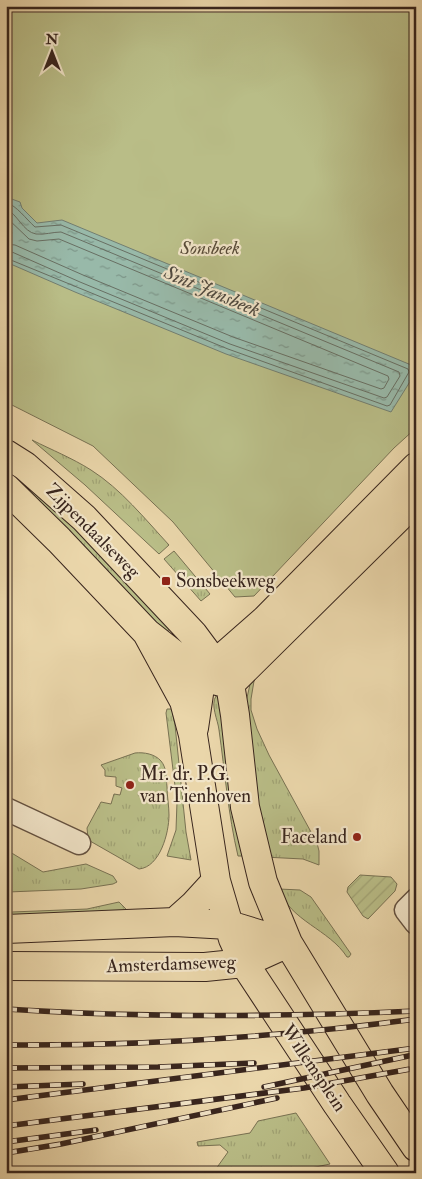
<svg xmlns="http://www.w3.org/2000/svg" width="422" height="1179" font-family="'IM FELL Double Pica',serif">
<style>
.grass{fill:url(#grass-tufts);stroke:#787152}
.park{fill:#b9bd87;stroke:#787152}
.garden{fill:url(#garden-furrows);stroke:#787152}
.water{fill:url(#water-ripples);stroke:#727e71}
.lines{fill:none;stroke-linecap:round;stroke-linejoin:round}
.shore{stroke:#686f63;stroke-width:1}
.minor-casing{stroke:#645140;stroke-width:25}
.major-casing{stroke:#38251d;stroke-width:30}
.minor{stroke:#f1e4c8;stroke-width:22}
.major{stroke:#ead6aa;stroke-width:28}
.rail-casing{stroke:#38251d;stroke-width:5.5}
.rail{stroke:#f1e4c8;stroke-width:4;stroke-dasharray:11;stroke-linecap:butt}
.poi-dot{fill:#8f2418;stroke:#f1e4c8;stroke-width:2}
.labels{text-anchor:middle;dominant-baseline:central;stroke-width:4.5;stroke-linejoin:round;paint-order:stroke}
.park-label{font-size:19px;font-style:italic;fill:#584b38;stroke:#f1e4c8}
.street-label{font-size:19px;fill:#38251d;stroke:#f1e4c8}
.poi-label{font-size:19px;fill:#38251d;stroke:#f1e4c8;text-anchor:start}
.water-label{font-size:20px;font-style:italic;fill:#504a40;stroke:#f1e4c8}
</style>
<defs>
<pattern id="grass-tufts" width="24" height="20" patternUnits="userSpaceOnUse" patternTransform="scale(1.25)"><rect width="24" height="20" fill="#b9bd87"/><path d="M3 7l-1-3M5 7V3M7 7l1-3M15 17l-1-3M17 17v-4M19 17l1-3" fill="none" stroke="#a0a274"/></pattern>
<pattern id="garden-furrows" width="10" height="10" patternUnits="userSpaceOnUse" patternTransform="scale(1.25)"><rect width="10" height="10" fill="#b9bd87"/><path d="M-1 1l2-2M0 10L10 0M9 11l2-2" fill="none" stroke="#a0a274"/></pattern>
<pattern id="water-ripples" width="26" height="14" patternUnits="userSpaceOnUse" patternTransform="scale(1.25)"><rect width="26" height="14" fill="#98b9a9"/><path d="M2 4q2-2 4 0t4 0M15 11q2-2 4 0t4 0" fill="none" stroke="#7d9689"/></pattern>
</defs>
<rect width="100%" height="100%" fill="#ead6aa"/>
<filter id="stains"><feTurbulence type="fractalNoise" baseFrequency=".004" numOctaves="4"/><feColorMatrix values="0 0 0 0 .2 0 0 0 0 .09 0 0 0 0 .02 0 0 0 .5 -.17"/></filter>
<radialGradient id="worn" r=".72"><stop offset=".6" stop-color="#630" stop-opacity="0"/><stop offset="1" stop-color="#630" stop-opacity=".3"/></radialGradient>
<!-- grass -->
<path class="grass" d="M32,440C52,450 72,458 91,470C121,489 145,519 169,545L159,554L85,485Z
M6,463L23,472L172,627L164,634L6,478Z
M174,551L210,594L201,601L164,559Z
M258,673L254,681L251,699V710L257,729L269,755L317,843L319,851V865L303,859L264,857L246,702L251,680Z
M216,696H219L248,856H238C228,814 225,772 219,730C218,720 210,705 216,696Z
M167,709H171L172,710L175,725L186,832L191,860L167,856L176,830L177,802L166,713Z
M135,753C144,752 155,754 161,761C167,768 166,778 167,787C167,796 169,806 169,815C169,833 160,867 139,869L90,841L88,838L87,828L101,802L111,804L114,794L120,795L122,788L116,786V777L105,776V770L101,765Z
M10,852L43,872L86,864L113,876L117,882L113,884L81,889L8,892L7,856Z
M279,889L300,890L311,897L351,954L349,957H347C329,929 290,921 279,889Z
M119,902L129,912L13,917L12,912L87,909Z
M296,1113L330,1164L287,1173H213L228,1152L220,1145L198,1146L197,1142L250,1133L258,1121Z"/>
<!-- park -->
<path class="park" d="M6,6H416V428L394,448L254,596L235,597L173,522L93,446L6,402Z"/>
<!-- garden -->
<path class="garden" d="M360,875L391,877L397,884L395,891L368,919L363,916L347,892L348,887Z"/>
<!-- water -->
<path class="water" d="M6,197L20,202L22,208L37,223L62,220L416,367V372L391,412L226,354L75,292L6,262Z"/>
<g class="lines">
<!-- shore -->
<path class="shore" d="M6,202C18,207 25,218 35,227L61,225L408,369L409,372L390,405L387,406L228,349L6,258
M6,209C17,213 23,232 36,234C44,235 53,232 61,232L399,372L400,376L387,397L384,398L230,344L80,282L12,252L6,251
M6,217L29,239L37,241L59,239L388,376L389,379L384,388L381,389L233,337L83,275L15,245L6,244"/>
<!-- minor casing -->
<g class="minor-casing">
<path id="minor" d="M6,809L79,843
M416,900L406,910L416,923"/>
</g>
<!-- major casing -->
<g class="major-casing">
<path id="major" d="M6,454L25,466L84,518L193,634L230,684L235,715L245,807L263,882L288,943L380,1094L416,1147
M6,488L59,540L147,633L194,670L206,678L225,683
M147,633L184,701L193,735L216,881L233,939L244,963L337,1104L385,1173
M230,684L416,500
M194,728L200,687L216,663L265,620L416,467
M175,922L194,905L216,881
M6,929L175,922L229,925L288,943
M6,966L205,967L244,963L288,943"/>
</g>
<!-- minor -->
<use href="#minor" class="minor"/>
<!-- major -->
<use href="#major" class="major"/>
<!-- rail casing -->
<g class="rail-casing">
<path id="rail" d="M6,1009C143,1018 279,1017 416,1011
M6,1045C143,1046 280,1037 416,1019
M6,1068L158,1067L254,1063
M6,1087L83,1084
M264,1087L413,1055
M6,1100L416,1048
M6,1126L304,1088L416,1068
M6,1142L96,1130
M6,1153L61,1144L277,1098"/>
</g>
<!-- rail -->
<use href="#rail" class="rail"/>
</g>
<!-- markers -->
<g class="poi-dot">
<rect x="161" y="576" width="10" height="10" rx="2.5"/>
<circle cx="130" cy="785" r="5"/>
<circle cx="357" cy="837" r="5"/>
</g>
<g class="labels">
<!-- park labels -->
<g class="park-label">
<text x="210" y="248">Sonsbeek</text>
</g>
<!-- street labels -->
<g class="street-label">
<text transform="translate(93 531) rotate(45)">Zijpendaalseweg</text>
<text transform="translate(171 964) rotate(-2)">Amsterdamseweg</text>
<text transform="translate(314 1068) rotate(56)">Willemsplein</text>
</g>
<!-- poi labels -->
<g class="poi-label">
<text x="176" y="581">Sonsbeekweg</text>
<text x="140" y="774">Mr. dr. P.G.<tspan x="140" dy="22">van Tienhoven</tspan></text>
<text x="347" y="837" text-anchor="end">Faceland</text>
</g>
<!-- water labels -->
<g class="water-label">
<text transform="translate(212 291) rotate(23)">Sint Jansbeek</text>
</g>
</g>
<!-- margin -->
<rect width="422" height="1179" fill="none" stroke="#ead6aa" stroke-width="25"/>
<rect x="8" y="8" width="407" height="1164" fill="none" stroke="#38251d" stroke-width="2.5"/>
<rect x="12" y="12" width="397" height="1154" fill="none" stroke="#38251d"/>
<!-- north arrow -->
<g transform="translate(52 52)" stroke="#f1e4c8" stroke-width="4" paint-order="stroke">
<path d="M0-4L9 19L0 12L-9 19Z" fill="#38251d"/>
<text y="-8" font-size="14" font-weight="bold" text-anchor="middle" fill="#38251d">N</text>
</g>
<rect width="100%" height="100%" filter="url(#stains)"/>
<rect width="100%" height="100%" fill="url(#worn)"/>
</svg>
